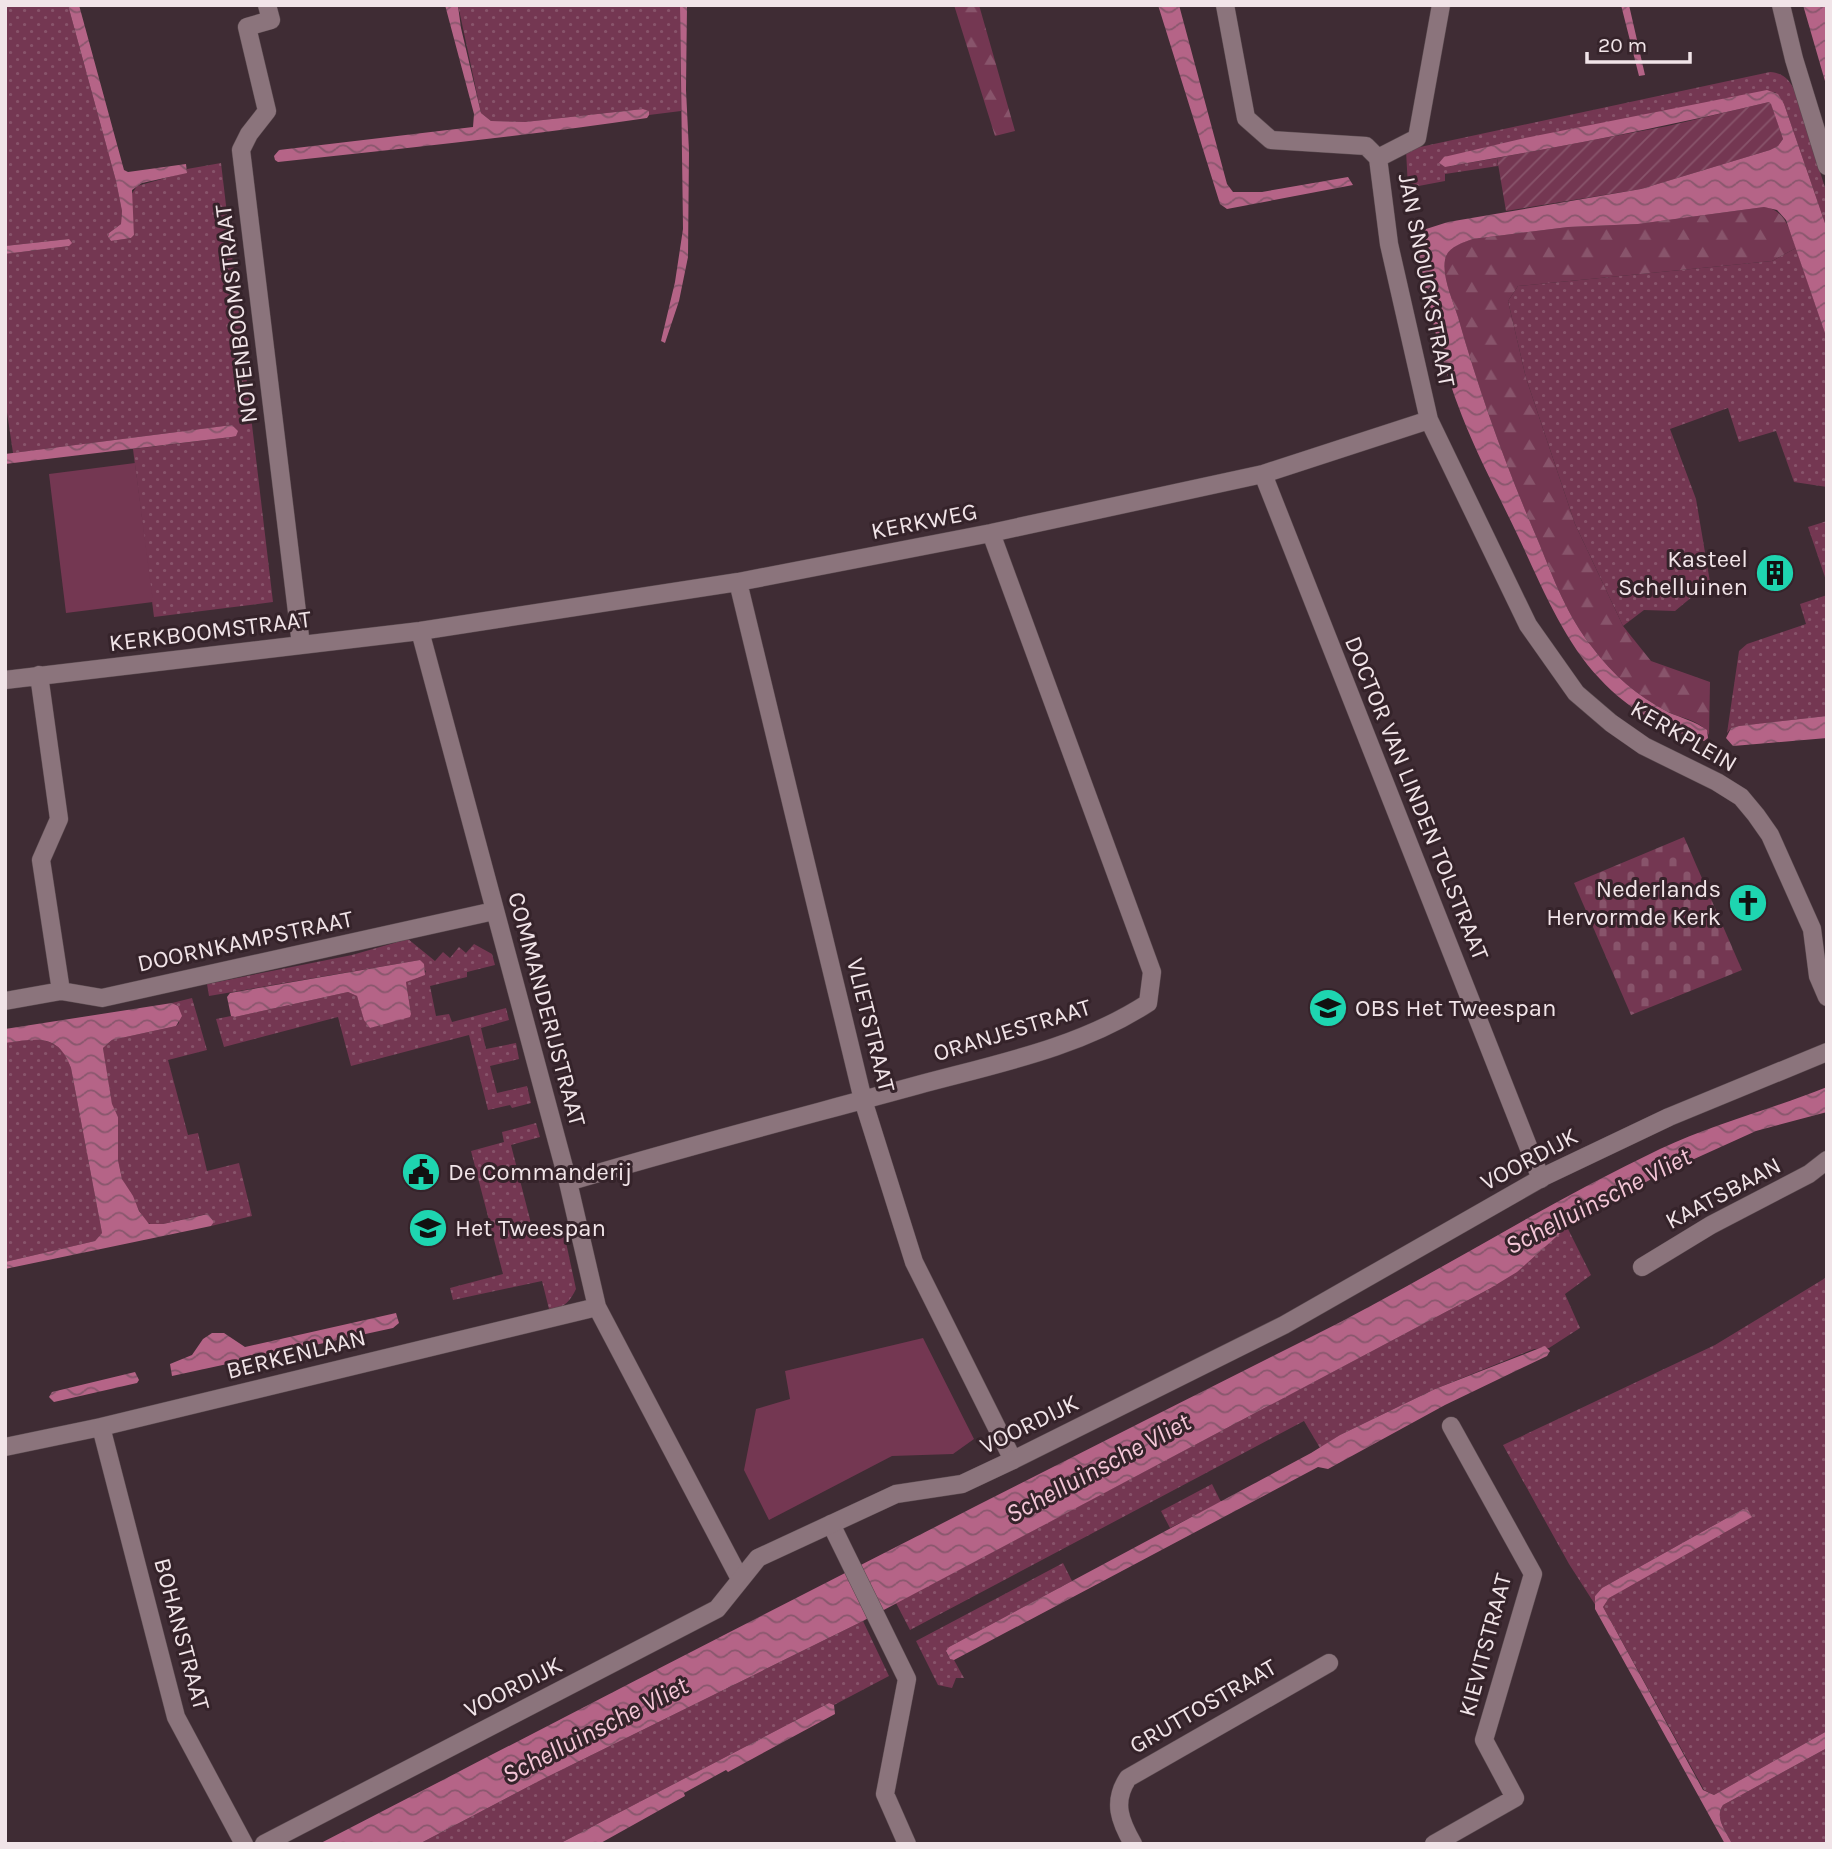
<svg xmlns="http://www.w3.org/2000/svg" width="1832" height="1849" font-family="Karla,sans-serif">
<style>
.grass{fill:url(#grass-dots)}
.forest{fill:url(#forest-firs)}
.cemetery{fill:url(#cemetery-stones)}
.park{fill:#743752}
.garden{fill:url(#garden-furrows)}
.water{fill:url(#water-waves)}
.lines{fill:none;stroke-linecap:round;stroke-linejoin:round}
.minor-casing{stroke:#5b4b50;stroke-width:19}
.tertiary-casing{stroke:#5b4b50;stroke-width:19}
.minor{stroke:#8b747c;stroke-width:18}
.tertiary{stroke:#8b747c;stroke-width:18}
.labels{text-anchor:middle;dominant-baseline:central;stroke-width:6;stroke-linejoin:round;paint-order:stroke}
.street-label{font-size:24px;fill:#f1e4e8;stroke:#35232a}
.poi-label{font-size:24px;fill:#f1e4e8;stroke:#35232a;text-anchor:start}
.water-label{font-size:26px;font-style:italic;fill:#f5c7d8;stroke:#35232a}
</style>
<defs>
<pattern id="grass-dots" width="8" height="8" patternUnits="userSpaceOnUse" patternTransform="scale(1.75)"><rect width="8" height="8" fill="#743752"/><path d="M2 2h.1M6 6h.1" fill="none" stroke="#88546b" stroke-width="1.8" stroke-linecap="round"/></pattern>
<pattern id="forest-firs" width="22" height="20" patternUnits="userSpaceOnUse" patternTransform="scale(1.75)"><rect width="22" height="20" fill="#743752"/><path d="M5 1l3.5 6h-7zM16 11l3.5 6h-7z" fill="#88546b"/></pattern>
<pattern id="cemetery-stones" width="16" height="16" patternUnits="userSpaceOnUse" patternTransform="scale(1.75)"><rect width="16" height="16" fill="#743752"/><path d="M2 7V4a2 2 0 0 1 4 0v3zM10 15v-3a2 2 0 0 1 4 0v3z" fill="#88546b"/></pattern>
<pattern id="garden-furrows" width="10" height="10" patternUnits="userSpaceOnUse" patternTransform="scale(1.75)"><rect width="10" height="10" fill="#743752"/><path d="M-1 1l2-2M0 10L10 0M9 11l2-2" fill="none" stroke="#88546b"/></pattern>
<pattern id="water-waves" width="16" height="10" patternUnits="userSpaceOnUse" patternTransform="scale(1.75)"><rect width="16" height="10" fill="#b56487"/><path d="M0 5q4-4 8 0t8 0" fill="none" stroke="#89576d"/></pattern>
</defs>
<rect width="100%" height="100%" fill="#3f2c34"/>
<!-- grass -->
<path class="grass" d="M5,5H68L116,181L122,211L121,224L109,233L108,237L111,241L131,238L134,235L131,195L137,186L187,172V169L221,163L273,602L154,617L133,449L231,437L232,425L13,453L5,399V254L69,246V239L5,246Z
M458,5H680L681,111L649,115L648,111L643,109L525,122L491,121L481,113Z
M1770,72C1782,73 1788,78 1794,89L1827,194V229L1784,104L1775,92L1445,167L1497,158L1498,166L1445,174V181L1408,188L1406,150Z
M1796,248L1827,339V487L1794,482L1776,431L1739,442L1728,408L1670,429L1696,499L1710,582L1675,611L1644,610L1623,626L1575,524L1526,378L1508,301L1518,286L1772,261Z
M1827,521V583L1808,527Z
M1827,595V716L1739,726L1731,728L1727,733L1739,651L1747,644L1806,624L1800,604Z
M408,939L435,961L443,952L450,958L459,947L466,953L474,944L492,954L495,965L467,972V977L430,986L436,1016L449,1014L452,1022L506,1008L509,1020L481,1028L486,1049L516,1043L519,1059L490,1066L497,1093L527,1086L531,1103L512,1108L510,1105L488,1110L469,1035L351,1066L338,1017L224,1047L216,1019L231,1016L235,1017L348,992L357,996L364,1019L370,1028L411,1014L406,982L426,972L420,960L209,996L207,984L352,955Z
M192,998L207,1050L168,1060L188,1135L198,1133L207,1171L239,1163L252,1216L211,1226L214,1222L208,1214L202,1215L154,1226L145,1221L122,1179L118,1160V1117L112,1105L103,1048L112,1040L176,1026L179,1023L178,1006L172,1003Z
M34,1039C55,1041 64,1048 71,1068L102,1233L95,1241L5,1262V1043Z
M536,1123L540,1137L511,1145L535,1239L564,1233L576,1289C571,1300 563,1310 549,1309L542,1281L453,1300L450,1288L503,1274L471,1151L504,1142L502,1132Z
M1567,1227L1591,1275L1565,1294L1580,1328L1549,1348L1534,1349L1435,1389L1340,1435L1320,1448L1304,1421L910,1630L896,1603L1489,1289Z
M1827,1277V1731L1714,1795L1704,1790L1603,1607L1609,1598L1749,1511L1743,1509L1602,1588L1595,1596L1596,1606L1569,1564L1503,1445L1715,1345Z
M1212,1484L1221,1502L1170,1528L1161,1511Z
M1063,1563L1072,1581L949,1647L946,1652L950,1659L954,1660L964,1678H956L952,1688L938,1685L916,1641Z
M863,1621L889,1676L834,1705L829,1703L559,1844H419L541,1780Z
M1827,1748V1844H1732C1726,1831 1714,1818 1723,1805Z"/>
<!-- forest -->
<path class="forest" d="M954,5H979L1015,131L995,136Z
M1764,207C1786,210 1789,229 1796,248L1772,261L1518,286L1508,301L1526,378L1575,524L1623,626L1651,661L1710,682L1709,735C1703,721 1681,718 1668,712C1637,696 1613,675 1592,647C1568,617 1553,578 1539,543C1507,469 1480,395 1458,317C1453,301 1442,277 1445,260C1447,247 1461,243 1473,239L1568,227L1638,224Z"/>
<!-- cemetery -->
<path class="cemetery" d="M1684,837L1742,970L1631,1015L1574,883Z"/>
<!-- park -->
<path class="park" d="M135,463L153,602L66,613L49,474Z
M923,1338L974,1439L953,1454L892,1456L769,1520L744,1470L756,1409L790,1399L785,1371Z"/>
<!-- garden -->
<path class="garden" d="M1769,102L1771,103L1783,139L1778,146L1770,150L1641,189L1506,211L1497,158L1668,126Z"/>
<!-- water -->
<path class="water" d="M68,5H79L124,170L128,172L186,164L187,173L142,183L132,190L134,235L131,238L111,241L108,237L109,233L121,224L122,211L116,181Z
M445,5L458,6L461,28L481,113L491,121L525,122L643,109L649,111V115L647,118C524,136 401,149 278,162L275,160L274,156L279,150L473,127L474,114Z
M680,5H687L686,90L689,151L688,257L679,301L665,343L661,341L675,282L683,229Z
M1158,5H1179L1227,184L1233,192H1262L1348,177L1353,185L1227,209L1220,204Z
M1621,5H1629L1645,75L1639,76Z
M1803,5H1827V88Z
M1767,90L1778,94L1784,104L1827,229V339L1786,220L1777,210L1764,207L1638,224L1568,227L1473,239C1462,243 1447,247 1445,260C1442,277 1453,301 1458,317C1480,395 1507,469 1539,543C1553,578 1568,617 1592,647C1613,675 1637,696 1668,712C1681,718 1695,721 1707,730L1708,738L1704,741C1666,730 1627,709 1600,679C1563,640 1541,585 1518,536C1499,496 1478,457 1462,416C1440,360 1426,299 1417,240L1423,230L1448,222L1641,189L1770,150L1778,146L1783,139L1771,104L1769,102C1661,128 1554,148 1445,167L1439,163L1444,157L1525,138Z
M69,239L72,243L69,246L5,254V246Z
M232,425L238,431L236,436L231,437L5,464V454Z
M1827,716V738L1733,746L1726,738L1731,728L1739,726Z
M420,960L424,964L425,975L406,982L411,1014L410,1017L370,1028L364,1020L357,996L348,992L235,1017L231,1016L227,997L230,993Z
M172,1003L178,1006L182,1016L176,1026L112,1040L103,1048L112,1104L118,1117V1160L122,1179L133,1196L139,1211L149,1224H163L208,1214L214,1222L211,1226L5,1269V1262L95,1241L102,1233L71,1068C58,1032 36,1039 5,1043V1029Z
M1827,1087V1112L1756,1131L1661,1174L1576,1219L1517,1272L1489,1289L863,1621L541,1780L419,1844H319C648,1674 977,1504 1309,1338C1428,1279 1540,1206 1660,1149C1714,1124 1772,1109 1827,1087Z
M396,1313L399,1323L393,1328L172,1376L170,1364L192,1355L203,1339L212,1333H224L245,1347Z
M1545,1346L1550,1351L1547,1356L1445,1405L1328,1469L1318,1467L954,1660L950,1659L946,1651L949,1647L1311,1453L1340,1435L1435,1389Z
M135,1372L139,1380L137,1383L54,1402L49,1397L52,1392Z
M1743,1509L1748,1510L1752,1517L1609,1598L1603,1607L1703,1790L1714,1795L1827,1731V1748L1723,1805C1714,1818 1726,1831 1732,1844H1725L1595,1609V1596L1602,1588Z
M829,1703L834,1705L835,1714L728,1772L726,1770L684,1793L685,1796L599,1844H559Z"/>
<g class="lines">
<!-- minor casing -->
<g class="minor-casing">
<path id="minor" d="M267,5L271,20L247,27L267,111L249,134L241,150L301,645
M1225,5L1246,118L1271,140L1366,146L1378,158L1389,244L1429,420L1528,625L1576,693L1611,723L1644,746L1717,782L1741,797L1756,815L1770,835L1812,929L1818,976L1827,997
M1781,5L1794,59L1827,166
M1378,158L1417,138L1441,5
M1263,474L1541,1179
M738,582L863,1100L914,1262L1013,1460
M420,631L568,1182L597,1307L740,1579
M39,675L59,819L41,860L61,991
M5,680L420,631L738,582L991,533L1263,474L1429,420
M5,1001L61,991L102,998L494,911
M568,1182C684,1147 801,1117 918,1085C996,1064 1079,1048 1148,1003L1152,972L991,533
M1642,1267L1711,1225L1809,1174L1827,1160
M101,1427L176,1717L244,1844
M5,1447L101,1427L597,1307
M831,1524L907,1679L885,1794L907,1844
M1133,1844C1120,1821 1112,1802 1128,1778L1329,1663
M1434,1844L1515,1798L1484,1740L1533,1574L1451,1426"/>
</g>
<!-- tertiary casing -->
<g class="tertiary-casing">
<path id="tertiary" d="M264,1844L717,1609L758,1558L896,1494L962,1484L1013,1460L1284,1325L1545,1176L1669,1117L1827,1052"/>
</g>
<!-- minor -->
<use href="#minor" class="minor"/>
<!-- tertiary -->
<use href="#tertiary" class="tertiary"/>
</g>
<!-- icons -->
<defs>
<g id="building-disc" transform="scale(2.0125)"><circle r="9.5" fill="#1ed5b0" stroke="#35232a"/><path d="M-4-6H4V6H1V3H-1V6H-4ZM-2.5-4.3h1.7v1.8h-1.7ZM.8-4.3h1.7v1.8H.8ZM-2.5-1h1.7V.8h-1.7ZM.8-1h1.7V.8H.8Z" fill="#111"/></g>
<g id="church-disc" transform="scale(2.0125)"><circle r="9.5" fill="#1ed5b0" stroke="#35232a"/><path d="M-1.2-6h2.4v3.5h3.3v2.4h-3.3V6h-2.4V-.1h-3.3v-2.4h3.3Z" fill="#111"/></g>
<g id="school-disc" transform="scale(2.0125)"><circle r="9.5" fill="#1ed5b0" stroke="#35232a"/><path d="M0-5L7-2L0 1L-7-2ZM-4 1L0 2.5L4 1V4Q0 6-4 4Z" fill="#111"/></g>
<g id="civic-disc" transform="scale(2.0125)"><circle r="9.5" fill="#1ed5b0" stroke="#35232a"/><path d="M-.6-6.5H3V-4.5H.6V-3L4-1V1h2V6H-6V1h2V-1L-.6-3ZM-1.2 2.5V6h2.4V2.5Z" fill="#111"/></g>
</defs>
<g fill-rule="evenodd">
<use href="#building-disc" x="1775" y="573"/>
<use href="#church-disc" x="1748" y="903"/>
<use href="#school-disc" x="1328" y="1008"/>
<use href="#civic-disc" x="421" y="1172"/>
<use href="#school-disc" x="428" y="1228"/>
</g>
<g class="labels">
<!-- street labels -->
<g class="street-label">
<text transform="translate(1427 280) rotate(79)">JAN SNOUCKSTRAAT</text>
<text transform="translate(236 314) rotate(-97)">NOTENBOOMSTRAAT</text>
<text transform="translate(924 521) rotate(-11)">KERKWEG</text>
<text transform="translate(210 631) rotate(-7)">KERKBOOMSTRAAT</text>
<text transform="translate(1684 736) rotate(30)">KERKPLEIN</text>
<text transform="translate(1417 798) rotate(68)">DOCTOR VAN LINDEN TOLSTRAAT</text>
<text transform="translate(245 941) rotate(-12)">DOORNKAMPSTRAAT</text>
<text transform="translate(547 1009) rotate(75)">COMMANDERIJSTRAAT</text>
<text transform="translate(871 1025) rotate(76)">VLIETSTRAAT</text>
<text transform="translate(1012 1030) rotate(-17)">ORANJESTRAAT</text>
<text transform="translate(1529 1159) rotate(-28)">VOORDIJK</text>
<text transform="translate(1723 1193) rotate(-28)">KAATSBAAN</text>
<text transform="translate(296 1354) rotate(-14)">BERKENLAAN</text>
<text transform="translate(1029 1424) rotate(-26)">VOORDIJK</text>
<text transform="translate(182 1634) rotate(75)">BOHANSTRAAT</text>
<text transform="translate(1485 1645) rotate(-75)">KIEVITSTRAAT</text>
<text transform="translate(513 1687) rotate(-27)">VOORDIJK</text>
<text transform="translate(1203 1706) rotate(-30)">GRUTTOSTRAAT</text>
</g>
<!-- poi labels -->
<g class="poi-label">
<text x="1748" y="559" text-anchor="end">Kasteel<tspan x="1748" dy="28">Schelluinen</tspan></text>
<text x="1721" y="889" text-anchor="end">Nederlands<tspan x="1721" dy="28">Hervormde Kerk</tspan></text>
<text x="1355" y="1008">OBS Het Tweespan</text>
<text x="448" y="1172">De Commanderij</text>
<text x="455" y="1228">Het Tweespan</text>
</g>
<!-- water labels -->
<g class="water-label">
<text transform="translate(1598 1201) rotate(-27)">Schelluinsche Vliet</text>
<text transform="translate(1098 1468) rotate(-28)">Schelluinsche Vliet</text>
<text transform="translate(595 1730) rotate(-27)">Schelluinsche Vliet</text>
</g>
</g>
<!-- border -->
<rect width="1832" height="1849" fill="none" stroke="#f1e4e8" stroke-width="14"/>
<!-- scale -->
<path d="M1587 52v10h103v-10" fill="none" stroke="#f1e4e8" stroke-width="3.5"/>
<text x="1598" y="52" font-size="21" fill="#f1e4e8" stroke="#35232a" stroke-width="5" paint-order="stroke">20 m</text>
</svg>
